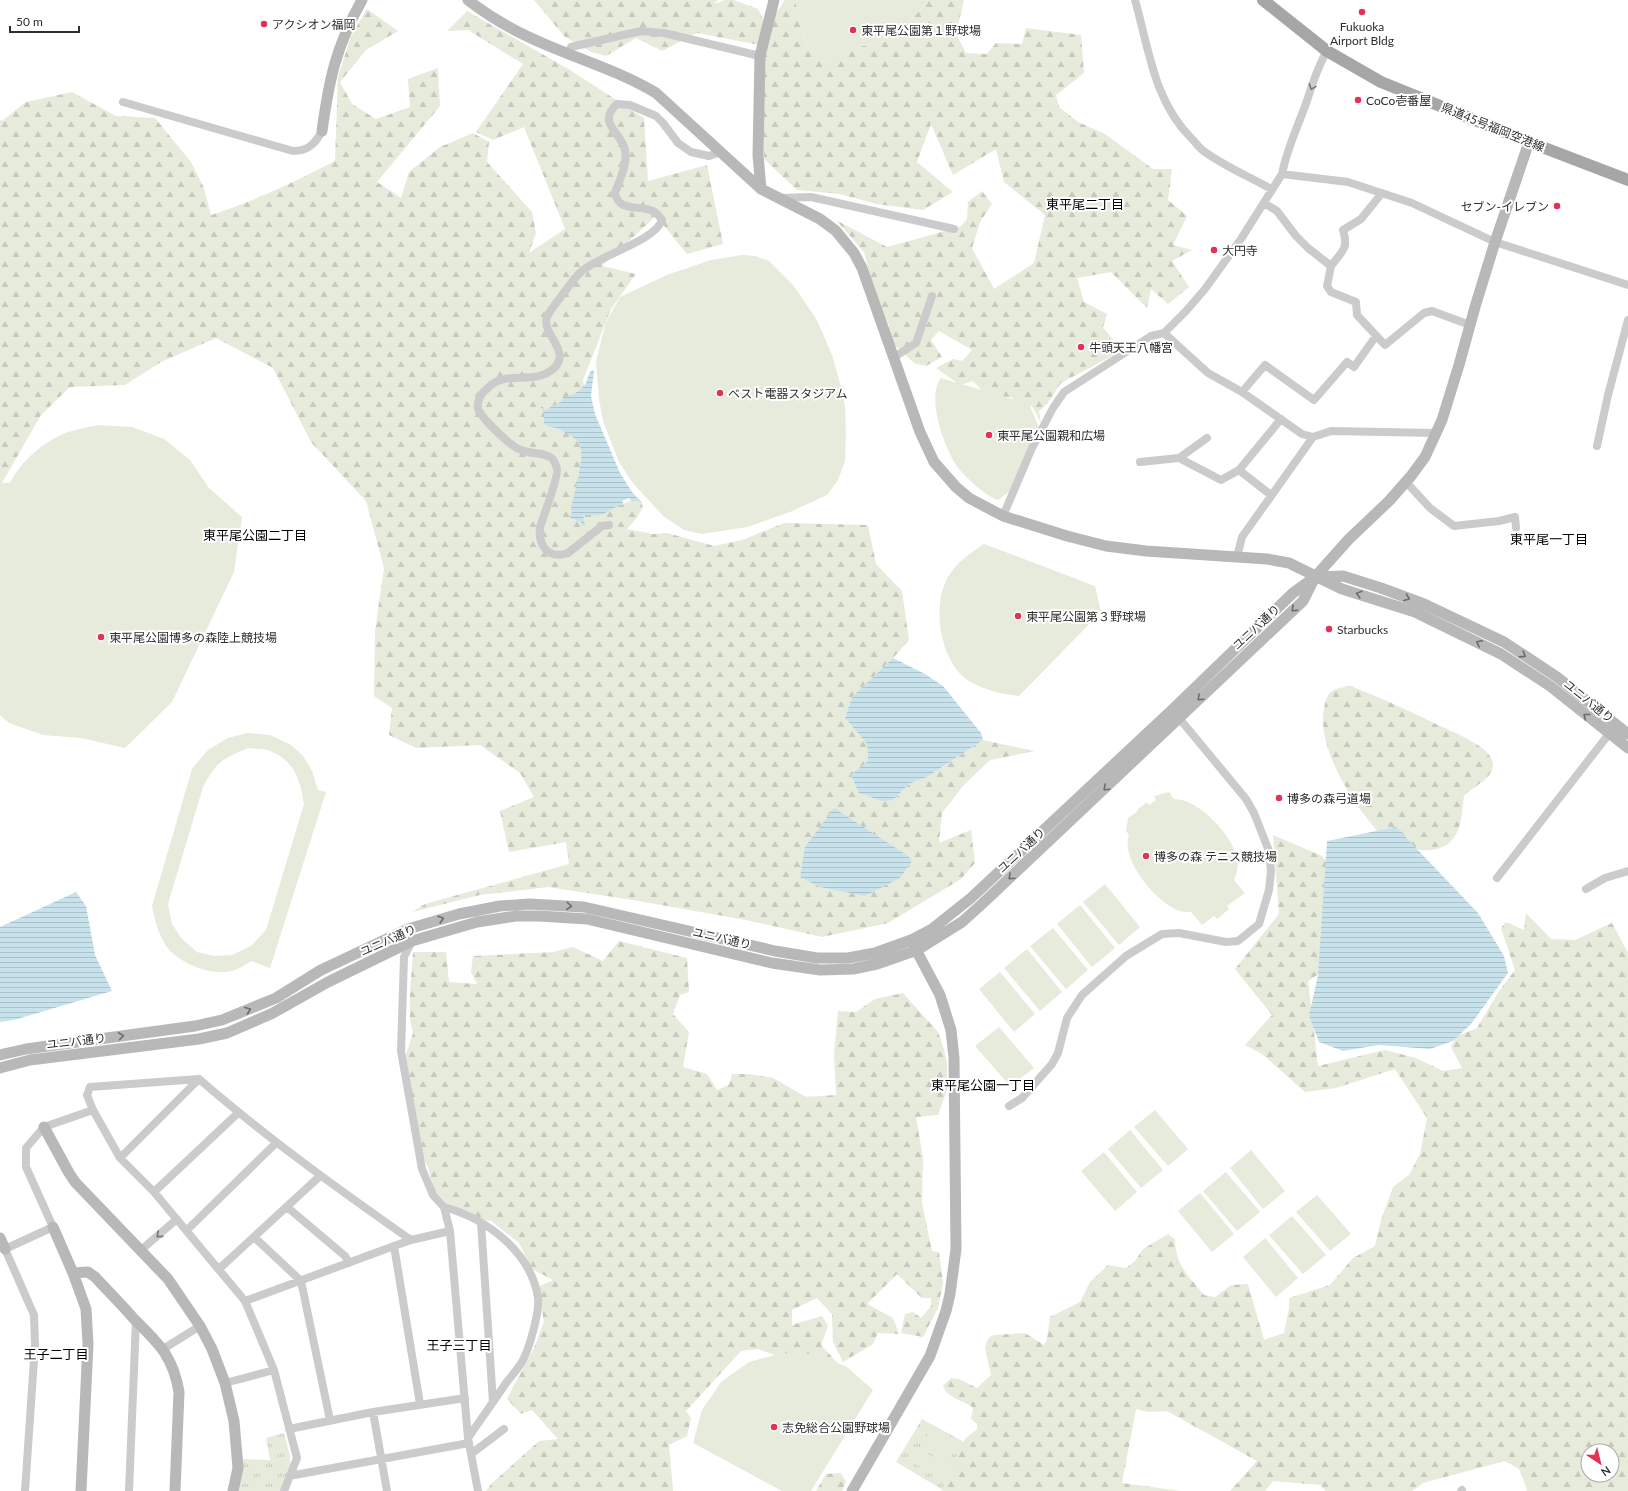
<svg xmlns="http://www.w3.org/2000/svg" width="1628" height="1491" font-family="Lato,'Noto Sans JP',sans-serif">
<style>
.grass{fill:url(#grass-tufts)}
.forest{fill:url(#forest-firs);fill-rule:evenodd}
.pitch{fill:#e6ebdb;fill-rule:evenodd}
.water{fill:url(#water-rules)}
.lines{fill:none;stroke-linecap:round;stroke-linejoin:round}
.street{stroke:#cbcbcb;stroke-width:8}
.secondary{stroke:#b8b8b8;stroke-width:11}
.primary{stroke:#a6a6a6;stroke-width:12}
.oneway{stroke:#757575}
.oneway2{stroke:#6c6c6c}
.poi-dot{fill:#e33157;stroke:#fff;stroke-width:1.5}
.labels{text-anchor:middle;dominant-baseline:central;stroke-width:4;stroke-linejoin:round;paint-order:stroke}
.poi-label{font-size:12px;fill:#2e2e2e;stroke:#fff;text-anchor:start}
.street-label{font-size:12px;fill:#2e2e2e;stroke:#fff}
.neighbourhood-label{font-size:13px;fill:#000;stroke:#fff}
</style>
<defs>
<pattern id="grass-tufts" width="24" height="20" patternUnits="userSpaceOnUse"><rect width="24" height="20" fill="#e6ebdb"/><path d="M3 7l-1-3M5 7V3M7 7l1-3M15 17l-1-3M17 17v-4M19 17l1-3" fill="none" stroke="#c6cabc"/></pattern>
<pattern id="forest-firs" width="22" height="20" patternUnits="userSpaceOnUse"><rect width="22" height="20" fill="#e6ebdb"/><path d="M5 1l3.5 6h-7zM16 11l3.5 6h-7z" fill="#c6cabc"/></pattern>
<pattern id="water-rules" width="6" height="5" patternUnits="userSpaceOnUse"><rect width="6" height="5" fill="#c8e2eb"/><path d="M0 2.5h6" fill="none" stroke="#acc2ca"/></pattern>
</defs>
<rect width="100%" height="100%" fill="#fff"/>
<!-- grass -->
<path class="grass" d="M922,1419L964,1442L960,1464L945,1481L943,1490L896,1462Z
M284,1433L290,1456V1464L281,1491H236L241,1459L270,1460L266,1438Z"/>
<!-- forest -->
<path class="forest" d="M534,0H718L714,4L725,0H734L758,9L767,26L785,0H795L806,43L809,50L840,57L858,47L893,40L929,0H964L956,34L966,53L987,54L996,43L1022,44L1026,28L1081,35L1084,73L1056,95L1059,107L1078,122L1105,134L1153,169H1172L1168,200L1187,216L1173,245L1192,250L1172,261L1189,287L1168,304L1151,289L1147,308L1111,272L1077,278L1084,302L1107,314L1103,327L1116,344L1123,350L1061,383L1047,404L1039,411L1041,423L1032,406L1021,407L1011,397L987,396L973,381L960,385L936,368L953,359L962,361L972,350L939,331L931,340L942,357L926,366L914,363L894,345L890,336L889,325L877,302L864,252L836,220L887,247L960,227L967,219L968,202L982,191L992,204L980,222L972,248L994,289L1034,263L1045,215L1004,182L996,149L953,175L931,124L917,162L953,192L923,210L876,204L840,194L797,190L764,159V77L760,45L697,33L662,51L636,38L606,56L591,52L565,37Z
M367,9L398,31L366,50L340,82L352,104L376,119L410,107L408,79L438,68L440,106L377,182L401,198L409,172L440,147L473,133L489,142L487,162L532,212L536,233L529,253L565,229L524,127L493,140L476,132L523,64L468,30L447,31L467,11L570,70L644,118L648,181L707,165L723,244L687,254L656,216L602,266L636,274L611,309L583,380L585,391L578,436L599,512L639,498L643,507L636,519L627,529L653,534L667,533L714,546L742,540L784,523L868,525L876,564L902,591L909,640L893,658L852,697L845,718L867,744L868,761L893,800L909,784L927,777L983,740L1035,751L990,760L963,786L942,813L939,843L971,830L975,863L961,879L888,923L822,937L746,920L633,900L548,887L480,895L412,912L425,904L569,864L566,842L509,852L500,811L534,797L520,773L480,745L416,748L389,735L392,708L374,696L375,631L384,568L366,501L311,442L273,368L216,338L161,362L125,385L70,387L41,415L2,483H0V120L2,121L26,102L72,92L116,116L155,118L191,162L204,188L211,215C255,201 294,182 335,161L338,77L351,36Z
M1351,686C1381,698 1410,711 1438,725C1453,732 1469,738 1482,748C1487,752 1493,758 1493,765C1492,780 1473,786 1464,796C1462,810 1462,828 1453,839C1446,848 1433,851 1422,850C1404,848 1396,846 1381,834C1376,831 1373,825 1369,821C1347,793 1317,745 1324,708C1325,703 1326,698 1329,694C1334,688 1344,687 1351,686Z
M1273,835L1322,856L1356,901L1350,954L1308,981L1318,1066L1385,1050L1416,1058L1443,1071L1462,1068L1451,1047L1457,1036L1477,1028L1499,991L1515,970L1501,928L1506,922L1524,930L1526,913L1551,939L1575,940L1612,923L1628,953V1491H1526L1527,1489L1519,1469L1505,1461L1423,1483L1412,1491H1326L1320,1485L1273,1481L1265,1491H1230L1257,1461L1167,1411L1148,1412L1136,1409L1122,1483L1181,1491H942L946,1477L952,1473L958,1451L965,1439L977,1429V1424L971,1419C971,1415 973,1412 973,1409C973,1403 946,1399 943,1386L951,1378L959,1379L977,1388L991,1375L985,1348L987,1341L990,1337L994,1335L1025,1333L1044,1345L1047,1339L1050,1317L1080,1302L1090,1282L1108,1265L1126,1268L1135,1261L1143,1249L1168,1234L1175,1239C1175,1265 1188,1275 1204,1295L1215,1297L1231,1285L1248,1284L1264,1340L1284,1333L1289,1308V1298L1330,1285L1353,1258L1375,1246L1381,1220L1393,1187L1409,1175L1420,1154L1427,1118L1395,1069L1336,1088L1305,1092L1262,1054L1245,1045L1272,1015L1235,969L1279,914ZM1588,1451H1612V1475H1588Z
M619,941L687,958L689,992L680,995L673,1014L689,1032L683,1067L707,1074L717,1090L729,1085L732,1074H749L773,1078L806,1097L836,1095L834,1054L838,1011L856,1012L875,999L903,993L938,1032L944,1049L947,1063V1090L938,1115L916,1117L923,1158L922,1203L932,1251L939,1252L943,1283L938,1308L923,1337L901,1333L905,1314L913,1312L921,1318L931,1306V1298H922L897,1274L867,1304L893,1318L899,1334L878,1333L873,1344L843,1362L833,1342L832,1314L817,1298L792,1310V1325L822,1316L828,1326L821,1345L841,1367L784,1358L758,1349L741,1351L686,1411L691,1418L687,1436L669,1445L673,1491H486L491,1484L539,1441L558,1439L532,1410L521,1414L507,1399L534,1348L544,1322L538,1287L553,1280L532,1269L519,1243L491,1221L460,1217L434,1190L428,1167L420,1151L406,1055L413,1033L410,1020V993L413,952H446L449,982L477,984L471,972L473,956L553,952L573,947L603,961Z
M841,1473L846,1482L842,1491H816L826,1474Z"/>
<!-- pitch -->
<path class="pitch" d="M795,0H929L893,40L858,47L840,57L833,59L809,50L806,43Z
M742,255L755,256L769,261L793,285L817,320L832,355L841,387L845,406L846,433L845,461L838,480L827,495L790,512L747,527L702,534L684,530L663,516L632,482L619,462L603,421L599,399L596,361L606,322L620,297L667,275L711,260Z
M941,378L1029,404L1039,427L1010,491L998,500C985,496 964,476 956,465C944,446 926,398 941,378Z
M99,425L132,427L164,439L190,460L209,488L242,517L234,572L172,702L125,748L81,738L43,735L9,723L0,715V483H10C21,461 44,441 68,432C78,429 89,427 99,425Z
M984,544L1095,586L1101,612L1019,696C1001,694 984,690 969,681C940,662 931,606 948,577C956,563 970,553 984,544Z
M247,733L270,735L291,745L303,756L312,771L318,790L326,792L270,968L251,961C244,966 235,971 226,972C206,974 178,962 166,946C158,933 155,920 152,906L192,769L208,750L228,738ZM248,748C254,749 264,748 270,751C295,761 300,780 304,804L266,930L251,946L232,955L214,956L197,952L182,939L172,924L168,904L203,787C216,762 222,759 248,748Z
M1169,792L1174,799C1199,799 1232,835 1237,858C1239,866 1237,873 1234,880L1245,893L1227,906L1229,909L1217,919L1214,916L1202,925L1191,912C1187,912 1182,912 1179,911C1156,902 1120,860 1129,835L1126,831L1128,818L1138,811L1137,810L1147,802L1149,805L1156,800L1154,796Z
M1105,884L1140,927L1119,945L1083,902Z
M1080,905L1115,948L1092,967L1057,924Z
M1053,928L1088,970L1066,989L1030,946Z
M1027,949L1062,992L1040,1011L1004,968Z
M1000,972L1035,1014L1014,1032L979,989Z
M999,1027L1034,1068L1010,1086L975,1046Z
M1155,1110L1188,1149L1168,1166L1134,1127Z
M1130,1130L1163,1170L1141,1188L1108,1149Z
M1251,1150L1285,1191L1263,1209L1230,1168Z
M1104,1152L1137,1192L1115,1211L1081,1171Z
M1226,1172L1260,1212L1237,1231L1203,1191Z
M1200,1193L1234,1234L1212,1252L1178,1211Z
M1317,1195L1351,1234L1330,1251L1296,1212Z
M1292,1216L1326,1255L1303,1274L1269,1235Z
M1265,1238L1298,1278L1276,1297L1243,1257Z
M782,1353L816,1354L847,1367L873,1390L811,1491H782L693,1443L702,1410L721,1382L749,1362Z
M930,1430L957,1446L950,1458L923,1443Z
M919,1449L946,1465L939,1477L912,1462Z"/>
<!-- water -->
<path class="water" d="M592,370L594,371L591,396L595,414L620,473L632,492L642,503L636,501L632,502L629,498L622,501L624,505C615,505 608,513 600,515C594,516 589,515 583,515L585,525L582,526L581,522L569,517L572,513L571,509C574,494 585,458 580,445C578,439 571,436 566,433C559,429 557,427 549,427L544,423V412L541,407L542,406L545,410H547C552,405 558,404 563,400V397C571,397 582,390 586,383C588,378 588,374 592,370Z
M893,658L925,674L943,686L981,733L983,740L927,777L909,784L893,800L882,801L859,793L851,775L868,761L867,744L845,718L852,697Z
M834,808L908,856L912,861L900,878L865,896L820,887L800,877L805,847Z
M1396,827L1478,913L1504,956L1508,973L1471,1024L1453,1041L1430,1049L1379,1045L1343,1051L1319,1042L1309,1016L1318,975L1327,841Z
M76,892L86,906L95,955L112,991L14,1020L0,1022V927Z"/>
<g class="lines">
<!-- street -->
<path class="street" d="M1135,0C1149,49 1154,102 1192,139C1196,143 1200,149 1205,152C1224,166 1250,177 1271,189
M568,54L571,47L641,31L664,33L760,56
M123,102L293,151C308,151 315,144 322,131
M1282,174L1348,182L1412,203L1495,242L1628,285
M780,198L811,197L954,229
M1264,203L1277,211L1296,236L1308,248L1331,266L1327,286L1331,292L1356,302L1357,315L1385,345L1424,313L1432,311L1470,325
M1331,266C1342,251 1349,249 1343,230L1361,219L1382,193
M1164,333L1208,373L1242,392L1302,434L1313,437L1331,431L1436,433
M893,358L916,343L932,296
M1242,392L1265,365L1314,400L1347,362L1354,367L1376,336
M1597,446L1608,395L1628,320
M1179,458L1207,438
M1140,462L1179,458L1221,480L1239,470
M1406,482L1430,508L1454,526L1499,521L1515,517L1516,528
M1271,495L1239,470L1281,419
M1003,516L1032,448L1053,408L1064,392L1151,336L1164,333L1186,311L1205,289L1241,239L1282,174C1286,152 1296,130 1304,109C1311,90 1316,69 1327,51
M609,525L602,526L568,553C548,560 538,545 540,527C543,518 559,475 557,469C556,465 554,459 550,457C542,452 530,454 521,450C511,447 484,420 479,411C477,407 478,401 480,397C482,393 485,390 488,388C505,369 533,386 553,369C573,352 541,334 547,317C549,311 567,289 572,282C575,278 578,274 582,271C600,255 655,241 662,220C659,216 657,213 653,211C640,205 618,212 615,193C619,181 628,164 625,150C622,133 596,123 617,104L630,105L656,116L663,123L678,143L691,152L709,156L721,152
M1237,557L1242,537L1313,437
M1497,878L1612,730
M1586,889L1605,878L1628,871
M412,941L404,957L401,1051L422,1169L433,1195L444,1207L450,1231L468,1438L478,1491
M1009,1106L1022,1098L1052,1064L1058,1053L1067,1018L1082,995L1126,956L1162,934L1179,933L1226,942L1238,941L1259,924L1269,890L1271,871L1269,851L1254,813L1246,799L1179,718
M93,1110L87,1095L90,1087L199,1079
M120,1158L199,1079C266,1137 338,1189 411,1240
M154,1192L238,1113
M287,1207L345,1256L349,1263
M444,1207C487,1219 530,1251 538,1297C540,1311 530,1345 524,1358C520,1367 512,1375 506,1383C494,1401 481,1419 468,1438
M481,1223L493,1402
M187,1230L276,1143
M254,1237L301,1281L330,1420
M394,1246L420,1404
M141,1250L177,1219
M219,1269L320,1176
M245,1301L394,1246L411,1240L450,1231
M163,1349L200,1326
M225,1383L274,1370
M373,1412L387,1491
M289,1429L373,1412L465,1398
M471,1454L504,1429
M289,1476L469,1443
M25,1491L35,1345L34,1315L5,1249L53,1227L26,1167V1148L44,1127L93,1110L120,1158L154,1192L245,1301L274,1370L297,1458L284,1491
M129,1491L136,1320
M1461,1491L1462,1490"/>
<!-- secondary -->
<path class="secondary" d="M468,0C487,15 511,29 533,39C574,58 618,70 656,93L761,189L820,219L836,231L854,253L862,268L920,432L934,462L956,487L969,498L1003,516L1067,536L1106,546L1146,551L1267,559L1289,563L1342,589L1415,612L1501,654L1550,686L1628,748
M322,131C329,80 336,46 362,0
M761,189L758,155L760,56L774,0
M1318,577L1343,576L1381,588L1424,604L1504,642L1557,677L1628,734
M0,1055L26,1049L195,1026L222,1020L276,998L321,970L408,929L459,914L500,906L529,904L584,907L775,951L817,958H848L875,953L911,940L932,929L971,898L1172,710L1293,593L1315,577L1349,539L1389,501L1411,476L1425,457L1442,420L1459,365L1475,307L1495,242L1529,142
M0,1068L30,1060L199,1039L227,1033L271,1014L328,982L412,941L477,922L516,916H539L587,919L772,963L820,970L853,969L877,964L917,950L962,922L982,904L1303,601L1314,579
M44,1127L69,1173L75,1182L168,1279L200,1326L212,1349L225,1383L234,1421L238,1468L233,1491
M53,1227L73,1273L86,1309L88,1344L81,1491
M0,1238L5,1249
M73,1273L88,1272L95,1277C108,1291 122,1305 135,1320C159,1344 173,1356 179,1392L175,1491
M852,1491L930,1356L946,1311L950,1294L956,1249L954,1058L951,1030L940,995L913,944"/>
<!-- primary -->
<path class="primary" d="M1263,0L1327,51L1381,82L1529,142L1628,180"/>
</g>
<!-- one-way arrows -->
<defs><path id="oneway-chevron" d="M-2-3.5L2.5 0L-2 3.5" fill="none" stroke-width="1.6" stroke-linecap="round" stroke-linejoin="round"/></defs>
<g class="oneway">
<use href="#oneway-chevron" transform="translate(1312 87) rotate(110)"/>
<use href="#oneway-chevron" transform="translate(159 1235) rotate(140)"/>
</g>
<g class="oneway2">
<use href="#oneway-chevron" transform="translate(1359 594) rotate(-163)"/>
<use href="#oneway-chevron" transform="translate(1407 598) rotate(21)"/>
<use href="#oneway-chevron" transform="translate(1294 609) rotate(137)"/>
<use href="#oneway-chevron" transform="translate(1479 643) rotate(-153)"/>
<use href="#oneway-chevron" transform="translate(1523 655) rotate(33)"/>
<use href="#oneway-chevron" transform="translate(1200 698) rotate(137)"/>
<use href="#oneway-chevron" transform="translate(1586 716) rotate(-141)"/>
<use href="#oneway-chevron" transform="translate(1106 788) rotate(137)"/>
<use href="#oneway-chevron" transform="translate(1011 877) rotate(137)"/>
<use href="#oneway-chevron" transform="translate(569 906) rotate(5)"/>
<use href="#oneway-chevron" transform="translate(441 919) rotate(-16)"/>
<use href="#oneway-chevron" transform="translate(248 1010) rotate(-22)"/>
<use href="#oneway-chevron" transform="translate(121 1036) rotate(-8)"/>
</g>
<!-- markers -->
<g class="poi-dot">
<circle cx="1362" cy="12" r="4"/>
<circle cx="264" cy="24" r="4"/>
<circle cx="853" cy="30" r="4"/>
<circle cx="1358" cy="100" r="4"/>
<circle cx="1557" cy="206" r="4"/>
<circle cx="1214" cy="250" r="4"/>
<circle cx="1081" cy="347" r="4"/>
<circle cx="720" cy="393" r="4"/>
<circle cx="989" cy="435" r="4"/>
<circle cx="1018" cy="616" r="4"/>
<circle cx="1329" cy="629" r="4"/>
<circle cx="101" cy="637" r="4"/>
<circle cx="1279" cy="798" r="4"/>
<circle cx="1146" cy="856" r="4"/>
<circle cx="774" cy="1427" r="4"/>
</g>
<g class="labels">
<!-- poi labels -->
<g class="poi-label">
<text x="272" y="24">アクシオン福岡</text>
<text x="1362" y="26" text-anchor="middle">Fukuoka<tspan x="1362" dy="14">Airport Bldg</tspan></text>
<text x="861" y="30">東平尾公園第１野球場</text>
<text x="1366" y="100">CoCo壱番屋</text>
<text x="1549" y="206" text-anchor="end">セブン-イレブン</text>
<text x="1222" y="250">大円寺</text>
<text x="1089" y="347">牛頭天王八幡宮</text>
<text x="728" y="393">ベスト電器スタジアム</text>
<text x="997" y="435">東平尾公園親和広場</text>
<text x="1026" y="616">東平尾公園第３野球場</text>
<text x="1337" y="629">Starbucks</text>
<text x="109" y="637">東平尾公園博多の森陸上競技場</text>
<text x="1287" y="798">博多の森弓道場</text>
<text x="1154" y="856">博多の森 テニス競技場</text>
<text x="782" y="1427">志免総合公園野球場</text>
</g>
<!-- street labels -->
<g class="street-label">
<text transform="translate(1493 127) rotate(22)">県道45号福岡空港線</text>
<text transform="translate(1256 627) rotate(-43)">ユニバ通り</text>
<text transform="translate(1589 701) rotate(39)">ユニバ通り</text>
<text transform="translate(1021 850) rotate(-43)">ユニバ通り</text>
<text transform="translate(722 938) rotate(13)">ユニバ通り</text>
<text transform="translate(388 940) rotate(-24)">ユニバ通り</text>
<text transform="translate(76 1041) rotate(-7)">ユニバ通り</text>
</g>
<!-- neighbourhood labels -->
<g class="neighbourhood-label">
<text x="1085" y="204">東平尾二丁目</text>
<text x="255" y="535">東平尾公園二丁目</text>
<text x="1549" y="539">東平尾一丁目</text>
<text x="983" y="1085">東平尾公園一丁目</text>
<text x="459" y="1345">王子三丁目</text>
<text x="56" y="1354">王子二丁目</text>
</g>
</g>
<!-- north arrow -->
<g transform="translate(1600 1463) rotate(145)"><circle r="19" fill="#ffffff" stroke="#ababab"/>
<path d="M0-3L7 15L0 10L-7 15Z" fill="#e33157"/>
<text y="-6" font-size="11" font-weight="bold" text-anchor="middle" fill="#2e2e2e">N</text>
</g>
<!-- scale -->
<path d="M10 26v6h69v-6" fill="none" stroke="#2e2e2e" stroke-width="2"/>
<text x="16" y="26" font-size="12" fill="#2e2e2e" stroke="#ffffff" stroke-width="3" paint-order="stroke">50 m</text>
</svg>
